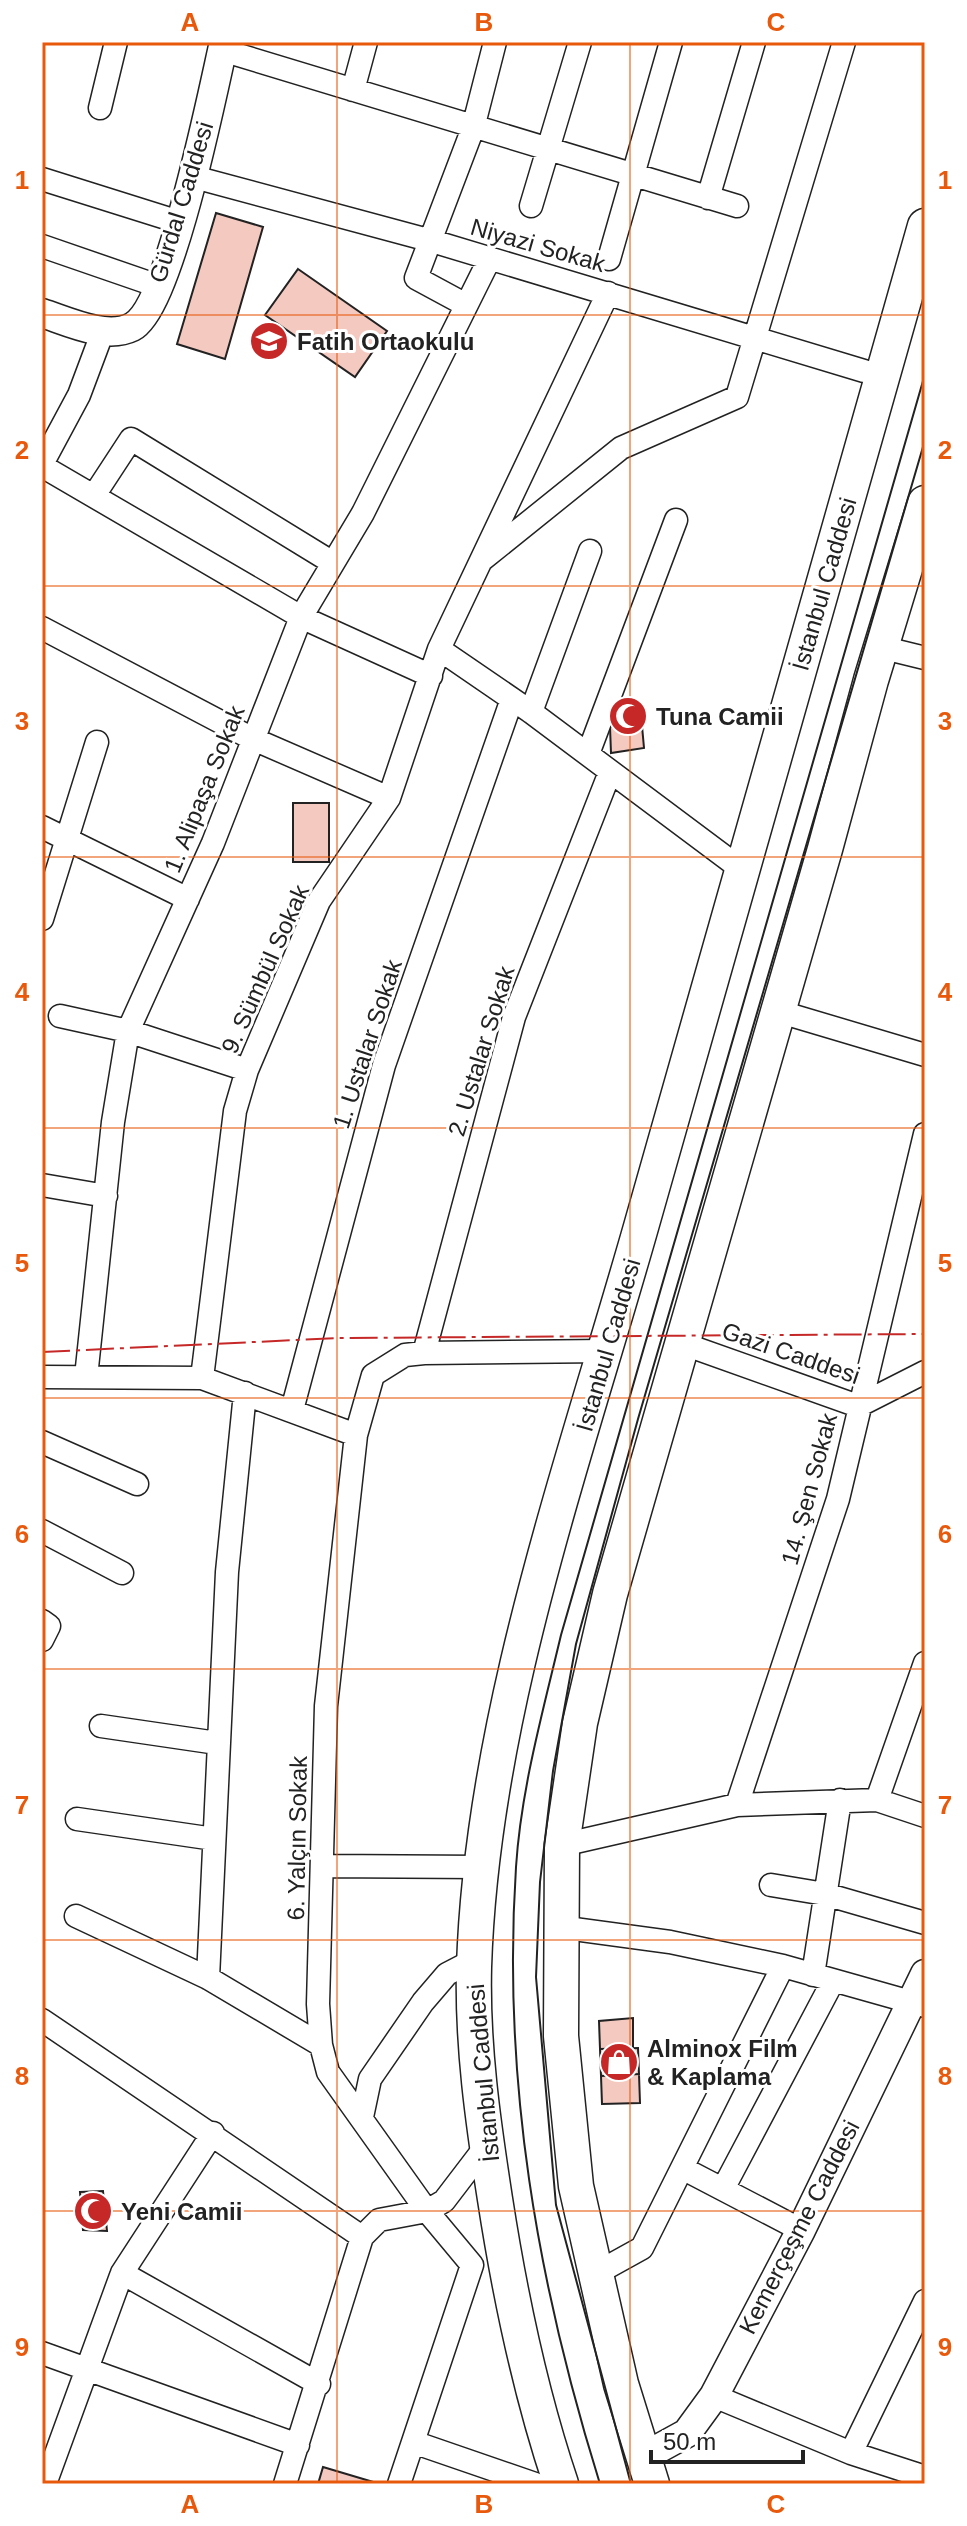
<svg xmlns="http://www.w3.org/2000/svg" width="967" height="2526" font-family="Arial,sans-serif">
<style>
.building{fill:#f3c9c0;stroke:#222;stroke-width:2}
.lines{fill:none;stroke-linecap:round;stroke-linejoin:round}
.minor-casing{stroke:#222;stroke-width:25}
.major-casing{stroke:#222;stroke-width:31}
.highway-casing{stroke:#222;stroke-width:37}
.minor{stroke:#fff;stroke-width:22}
.major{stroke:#fff;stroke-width:28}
.highway{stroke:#fff;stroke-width:34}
.tram{stroke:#222;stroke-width:2}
.power{stroke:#c62828;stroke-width:2;stroke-dasharray:28 6 4 6;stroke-linecap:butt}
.grid{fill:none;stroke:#e8590c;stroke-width:2;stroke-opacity:0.55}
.labels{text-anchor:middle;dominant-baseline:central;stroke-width:6;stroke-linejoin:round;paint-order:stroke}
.street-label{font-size:24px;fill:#222;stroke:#fff}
.poi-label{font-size:24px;font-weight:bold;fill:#222;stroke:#fff;text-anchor:start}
.neatline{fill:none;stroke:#e8590c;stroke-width:3}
.grid-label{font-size:26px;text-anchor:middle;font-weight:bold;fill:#e8590c}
</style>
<rect width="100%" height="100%" fill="#fff"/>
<!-- building -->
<path class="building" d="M216,213L263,227L225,359L177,344Z
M298,269L387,331L355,377L265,315Z
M621,702L640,704L644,748L611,753L610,727Z
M293,803H329V862H293Z
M633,2018V2048L600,2049L599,2021Z
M638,2048L639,2074L601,2076L600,2049Z
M639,2074L640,2103L602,2104L601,2076Z
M103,2191L107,2231L83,2230L80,2192Z
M323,2467L380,2484H318Z"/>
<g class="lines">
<!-- minor casing -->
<g class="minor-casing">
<path id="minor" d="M222,50L737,206
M353,90L366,42
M100,108L116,42
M194,177L432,241L864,371
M42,179L179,222
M708,198L754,42
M531,206L580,42
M42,246L158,286
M609,259L671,42
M466,305L416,278L473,128L495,42
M42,464L79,395L103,331
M42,466L301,617L431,676
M95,494L131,439L333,563
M483,559L621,448L737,397L844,42
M42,628L251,738L389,798
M880,647L925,658
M439,649L531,712L745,872
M531,712L590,551
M588,754L676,520
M42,827L188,899
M42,919L97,742
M777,1011L925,1055
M60,1016L128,1031L247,1070
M42,1185L106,1196
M681,1343L858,1406L925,1372
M424,1353L514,1017L610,772
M42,1377L202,1378L356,1435
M86,1377L113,1122L128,1031L213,843L301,617L363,513L490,258
M202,1378L235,1111L247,1070L319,901L389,798L439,649L608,293
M292,1410L384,1065L512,699
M42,1442L137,1484
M42,1531L122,1573
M42,1621L49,1626L42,1640
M101,1726L217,1743
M877,1800L925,1663
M737,1805L838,1499L925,1134
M77,1819L214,1839
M562,1845L737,1805L877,1800L925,1816
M322,1866L482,1867
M771,1885L825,1894L925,1923
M76,1916L208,1978L321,2045
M559,1927L670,1942L783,1966L925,2006
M813,1975L840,1800
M208,1978L227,1572L245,1393
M42,2020L362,2237
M362,2117L370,2079L423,2002L447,1974L474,1960
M682,2168L801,2230
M723,2189L833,1981
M122,2273L319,2384
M595,2274L642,2248L783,1966
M42,2353L298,2445
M714,2396L851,2453L925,2477
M413,2442L535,2484
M851,2453L925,2301
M45,2484L122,2273L213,2133
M285,2484L362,2237L379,2220L427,2211L444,2201L486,2146
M399,2484L472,2265L427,2211L328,2072L321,2045L318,2004L326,1706L356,1435L373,1375L405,1355L424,1353L606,1351"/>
</g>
<!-- major casing -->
<g class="major-casing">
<path id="major" d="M42,313C67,321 106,340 132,327C170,307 213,90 224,42
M645,2456L687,2433L714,2396L801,2230L925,1974"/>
</g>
<!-- highway casing -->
<g class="highway-casing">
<path id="highway" d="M561,2484C530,2392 510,2296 495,2199C483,2122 472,2045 474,1967C482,1717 573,1466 641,1227C737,894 831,560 925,226
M652,2484L621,2384L576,2186L561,2036L562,1845L580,1723L610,1594L825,849L871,680L925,503"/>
</g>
<!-- minor -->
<use href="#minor" class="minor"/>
<!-- major -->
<use href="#major" class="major"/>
<!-- highway -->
<use href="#highway" class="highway"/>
<!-- tram -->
<path class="tram" d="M600,2484C537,2282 502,2080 516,1867C521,1789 543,1711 561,1635L925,374
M631,2484L556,2205L536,1977L540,1882L553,1771L576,1644L638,1419L925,440"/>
<!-- power -->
<path class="power" d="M42,1352L339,1338L925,1334"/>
</g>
<!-- grid -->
<path class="grid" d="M337,42V2484M630,42V2484M42,315H925M42,586H925M42,857H925M42,1128H925M42,1398H925M42,1669H925M42,1940H925M42,2211H925"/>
<!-- icons -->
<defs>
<g id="school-disc" transform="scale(2)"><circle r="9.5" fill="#c62828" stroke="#fff"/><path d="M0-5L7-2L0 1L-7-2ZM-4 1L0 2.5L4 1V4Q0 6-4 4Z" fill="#fff"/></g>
<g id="mosque-disc" transform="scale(2)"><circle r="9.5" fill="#c62828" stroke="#fff"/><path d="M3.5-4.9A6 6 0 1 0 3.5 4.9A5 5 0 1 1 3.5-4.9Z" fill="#fff"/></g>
<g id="shop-disc" transform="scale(2)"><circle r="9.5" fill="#c62828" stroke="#fff"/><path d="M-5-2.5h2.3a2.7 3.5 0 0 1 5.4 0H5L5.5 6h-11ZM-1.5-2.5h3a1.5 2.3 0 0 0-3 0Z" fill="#fff"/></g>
</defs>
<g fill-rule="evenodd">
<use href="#school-disc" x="269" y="341"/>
<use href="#mosque-disc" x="628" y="716"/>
<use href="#shop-disc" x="619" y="2062"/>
<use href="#mosque-disc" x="93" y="2211"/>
</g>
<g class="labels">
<!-- street labels -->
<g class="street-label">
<text transform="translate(181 202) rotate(-73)">Gürdal Caddesi</text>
<text transform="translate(538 245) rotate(16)">Niyazi Sokak</text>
<text transform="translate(824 584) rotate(-74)">İstanbul Caddesi</text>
<text transform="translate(204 789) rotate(-68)">1. Alipaşa Sokak</text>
<text transform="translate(265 969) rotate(-66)">9. Sümbül Sokak</text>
<text transform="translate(367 1044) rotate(-72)">1. Ustalar Sokak</text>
<text transform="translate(481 1051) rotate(-73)">2. Ustalar Sokak</text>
<text transform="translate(608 1345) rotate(-74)">İstanbul Caddesi</text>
<text transform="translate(791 1353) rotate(19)">Gazi Caddesi</text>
<text transform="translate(809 1489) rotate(-75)">14. Şen Sokak</text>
<text transform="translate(297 1838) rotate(-89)">6. Yalçın Sokak</text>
<text transform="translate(483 2073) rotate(-95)">İstanbul Caddesi</text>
<text transform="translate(799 2227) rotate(-63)">Kemerçeşme Caddesi</text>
</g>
<!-- poi labels -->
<g class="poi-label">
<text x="297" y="341">Fatih Ortaokulu</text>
<text x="656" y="716">Tuna Camii</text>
<text x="647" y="2048">Alminox Film<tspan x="647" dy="28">&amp; Kaplama</tspan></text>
<text x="121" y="2211">Yeni Camii</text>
</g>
</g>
<!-- border -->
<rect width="967" height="2526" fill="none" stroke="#ffffff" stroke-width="88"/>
<!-- scale -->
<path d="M651 2450v12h152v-12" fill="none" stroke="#222222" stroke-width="4"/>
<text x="663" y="2450" font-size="24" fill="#222222" stroke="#ffffff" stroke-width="6" paint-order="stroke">50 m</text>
<rect x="44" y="44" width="879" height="2438" class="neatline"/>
<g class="grid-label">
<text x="190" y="31">A</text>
<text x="484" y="31">B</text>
<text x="776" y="31">C</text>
<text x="22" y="189">1</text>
<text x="945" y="189">1</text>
<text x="22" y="459">2</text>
<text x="945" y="459">2</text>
<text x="22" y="730">3</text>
<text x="945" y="730">3</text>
<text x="22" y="1001">4</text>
<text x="945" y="1001">4</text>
<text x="22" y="1272">5</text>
<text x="945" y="1272">5</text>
<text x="22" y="1543">6</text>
<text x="945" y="1543">6</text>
<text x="22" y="1814">7</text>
<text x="945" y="1814">7</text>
<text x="22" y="2085">8</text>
<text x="945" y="2085">8</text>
<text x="22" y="2356">9</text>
<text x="945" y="2356">9</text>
<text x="190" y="2513">A</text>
<text x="484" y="2513">B</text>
<text x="776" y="2513">C</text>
</g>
</svg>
